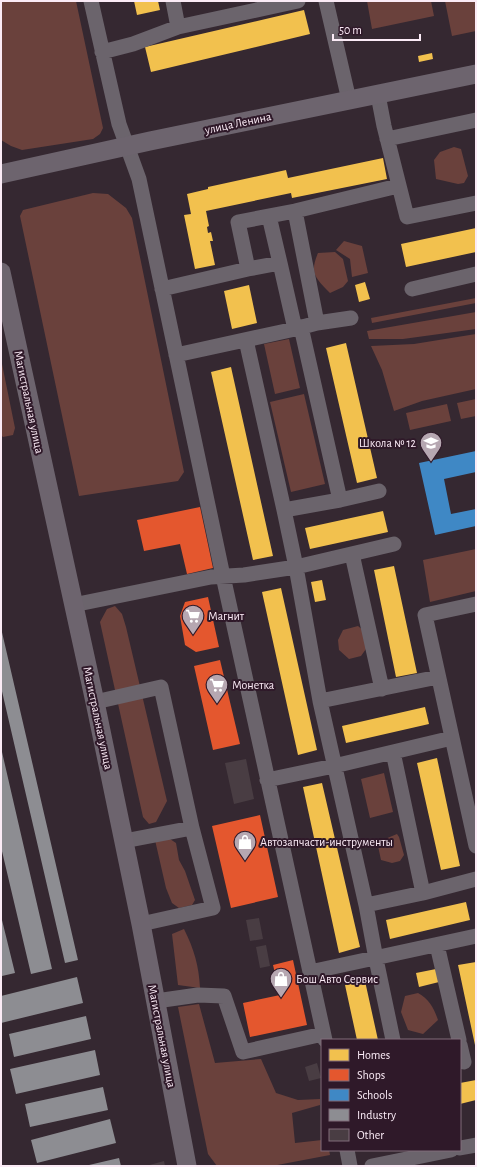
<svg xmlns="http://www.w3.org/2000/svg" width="477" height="1167" font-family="'Alegreya Sans',sans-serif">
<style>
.green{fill:#6a413c}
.homes{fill:#f2c14e}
.shops{fill:#e4572e}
.schools{fill:#3f88c5}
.industry{fill:#8d8d92}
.building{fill:#493d43}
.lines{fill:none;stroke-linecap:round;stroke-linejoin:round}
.minor{stroke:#6b646c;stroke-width:15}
.major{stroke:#6d646e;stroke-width:19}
.labels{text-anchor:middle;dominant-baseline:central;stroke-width:4;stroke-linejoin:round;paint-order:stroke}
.street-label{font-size:12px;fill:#fbebf6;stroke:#2f1929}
.poi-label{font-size:12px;fill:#fbebf6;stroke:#2f1929;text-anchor:start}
</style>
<rect width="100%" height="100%" fill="#352831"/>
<!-- green -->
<path class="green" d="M1,1H76L103,128L100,134L93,139L22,150L11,146L1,140Z
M367,1H431L434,16L372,29Z
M445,1H476V31L452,36Z
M454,147L461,149L468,176L464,183L458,184L436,179L434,160L440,152Z
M93,193L108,194L126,208L132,218L184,472L178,481L79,496L20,216L23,210Z
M344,241L362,246L368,273L352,277L350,259L336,250Z
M335,252L343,259L348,281L343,287L330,293C316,278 309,274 318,253Z
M476,298V303L372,323L371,318Z
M476,312V329L403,339H369L367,331Z
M476,334V389L422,401L394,411L382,370L371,346L414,344Z
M289,339L300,388L275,394L264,344Z
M1,359L15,428L13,435L3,437L1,435Z
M304,394L325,484L291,492L270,402Z
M476,399V416L461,419L457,403Z
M447,404L451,421L410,430L406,413Z
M476,549V591L430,602L423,560Z
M115,606L122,614L126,627L167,801L156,822L149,824L143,817L100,622L107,609Z
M358,626L365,632L368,646L361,656L349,659L339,650L338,640L343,630Z
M384,773L393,812L370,818L361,779Z
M397,834L399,837L404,855L400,861L392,863L381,860L378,846L385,839Z
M167,837L176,843L179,860L185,871L195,900L192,905L179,908L172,903L166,888L155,840Z
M184,929C194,949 199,966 200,988L178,985L172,934Z
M418,993C429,999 434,1008 438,1020L423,1034L408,1030L401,1012L405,996Z
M199,1004L215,1063L261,1059L276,1093L298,1100L320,1099V1105L292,1113L295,1143L322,1140V1150H329L330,1155L272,1166H217L208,1154L178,1007Z"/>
<!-- homes -->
<path class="homes" d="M134,1H158L160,10L137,15Z
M304,10L310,34L151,72L145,47Z
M432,53L433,59L419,62L418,56Z
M383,158L387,179L292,198L291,193L206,211L209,226L207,227L208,233L211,232L213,241H210L215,265L195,269L184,215L191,214L187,194L208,189V187L286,170L288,178Z
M476,228V252L406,267L401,244Z
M365,282L370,299L359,302L355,285Z
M249,285L257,323L232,329L224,291Z
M346,343L377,478L357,483L326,348Z
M231,367L273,556L253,560L211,372Z
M383,511L388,532L310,549L305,528Z
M394,566L417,673L396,677L374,570Z
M322,580L326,600L315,602L311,582Z
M281,588L317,750L298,755L262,592Z
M425,707L429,724L346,743L342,726Z
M437,758L460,866L441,870L417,763Z
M322,783L360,947L339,953L303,787Z
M466,902L470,920L390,939L386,920Z
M476,962V1045H475L458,965Z
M436,969L439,982L419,987L416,973Z
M365,981L378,1040H357L345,985Z
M476,1080V1100L460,1104V1083Z"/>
<!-- shops -->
<path class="shops" d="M200,507L213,568L187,574L180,544L144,551L137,520Z
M208,597L219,647L196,652L185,645L180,616L185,602Z
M220,660L240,744L213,750L194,666Z
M260,815L278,897L231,908L212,826Z
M293,960L307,1025L250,1037L243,1003L280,995L273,965Z"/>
<!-- schools -->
<path class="schools" d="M476,451V472L444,479L451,514L476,509V526L435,535L419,463Z"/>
<!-- industry -->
<path class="industry" d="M1,628L78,960L65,963L1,687Z
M2,752L52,969L31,974L1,847Z
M1,916L15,973L2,976L1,970Z
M77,977L83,1003L1,1023V996Z
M86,1016L91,1039L14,1057L9,1034Z
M95,1050L100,1075L16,1094L10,1069Z
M103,1087L108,1110L30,1127L25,1104Z
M110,1119L116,1143L37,1163L31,1140Z
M119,1158L121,1166H89V1165Z"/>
<!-- building -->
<path class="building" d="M246,759L254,799L234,804L225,763Z
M259,918L263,939L250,941L246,920Z
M266,945L270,966L260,968L256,947Z
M317,1063L321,1078L309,1081L305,1067Z
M164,1161L165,1166H146Z"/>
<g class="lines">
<!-- minor -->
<path class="minor" d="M91,1L119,124L139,179L223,576L325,1040
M173,1L178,27L298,1
M326,1L349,100
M102,52L133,44L178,27
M378,95L384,126L407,217L476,203
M387,139L476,120
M295,211L317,323
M280,263L295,329L317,323L351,318
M248,269L280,263L269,216
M162,289L248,269L238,222L295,211L398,186
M412,289L476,274
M246,340L284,510L340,500L301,327
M176,355L295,329
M340,500L379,491
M352,554L382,689
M476,604L425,615L476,846
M73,605L211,577L244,575L296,567L284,510
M320,701L438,677
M95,702L161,687L192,828
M393,752L423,893
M267,780L334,766L452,738
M124,841L192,828L213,908L141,924
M366,905L423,893L476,879
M437,945L459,1040
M310,972L476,936
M156,1001L198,995L224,996L243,1052L323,1034
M393,1040L376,959L366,905L320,701L296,567L394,544
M460,1045L464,1062
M460,1148L476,1145
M347,1150L350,1166
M372,1166L451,1150"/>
<!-- major -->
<path class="major" d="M1,174L150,141L476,74
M1,272L95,702L141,924L187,1166"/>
</g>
<!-- icons -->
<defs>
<g id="school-pin" transform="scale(1.15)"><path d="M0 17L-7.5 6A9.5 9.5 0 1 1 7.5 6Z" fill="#b6a7b1" stroke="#2f1929"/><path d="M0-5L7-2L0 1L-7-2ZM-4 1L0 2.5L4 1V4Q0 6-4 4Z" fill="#fff"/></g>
<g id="supermarket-pin" transform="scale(1.15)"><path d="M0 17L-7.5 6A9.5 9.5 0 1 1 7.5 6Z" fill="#b6a7b1" stroke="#2f1929"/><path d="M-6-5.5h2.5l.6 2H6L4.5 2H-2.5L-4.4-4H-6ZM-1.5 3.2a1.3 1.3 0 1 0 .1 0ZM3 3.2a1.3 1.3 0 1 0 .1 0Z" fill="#fff"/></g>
<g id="shop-pin" transform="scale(1.15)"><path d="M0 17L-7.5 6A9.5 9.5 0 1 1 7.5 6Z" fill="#b6a7b1" stroke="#2f1929"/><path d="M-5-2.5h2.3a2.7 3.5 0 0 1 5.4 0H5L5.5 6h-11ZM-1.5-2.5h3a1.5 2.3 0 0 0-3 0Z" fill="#fff"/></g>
</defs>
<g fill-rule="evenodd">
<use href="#school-pin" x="431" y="443"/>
<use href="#supermarket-pin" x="193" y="616"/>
<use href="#supermarket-pin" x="217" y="685"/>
<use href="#shop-pin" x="245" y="842"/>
<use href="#shop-pin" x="281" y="979"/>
</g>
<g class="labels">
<!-- street labels -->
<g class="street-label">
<text transform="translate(238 123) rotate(-12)">улица Ленина</text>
<text transform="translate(29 402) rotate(78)">Магистральная улица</text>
<text transform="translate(98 718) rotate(78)">Магистральная улица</text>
<text transform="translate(162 1036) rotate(79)">Магистральная улица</text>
</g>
<!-- poi labels -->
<g class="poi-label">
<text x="416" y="443" text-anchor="end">Школа № 12</text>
<text x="208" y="616">Магнит</text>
<text x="232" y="685">Монетка</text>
<text x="260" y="842">Автозапчасти-инструменты</text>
<text x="296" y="979">Бош Авто Сервис</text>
</g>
</g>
<!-- border -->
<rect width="477" height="1167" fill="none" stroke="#fbebf6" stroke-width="4"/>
<!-- legend -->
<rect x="321" y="1039" width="140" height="112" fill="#2f1929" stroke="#816d7b"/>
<rect x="329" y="1049" width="20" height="12" fill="#f2c14e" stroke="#816d7b"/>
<text x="357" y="1059" font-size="12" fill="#fbebf6">Homes</text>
<rect x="329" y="1069" width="20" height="12" fill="#e4572e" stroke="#816d7b"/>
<text x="357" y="1079" font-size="12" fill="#fbebf6">Shops</text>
<rect x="329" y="1089" width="20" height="12" fill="#3f88c5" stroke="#816d7b"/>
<text x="357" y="1099" font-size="12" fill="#fbebf6">Schools</text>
<rect x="329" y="1109" width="20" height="12" fill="#8d8d92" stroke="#816d7b"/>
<text x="357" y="1119" font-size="12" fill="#fbebf6">Industry</text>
<rect x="329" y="1129" width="20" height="12" fill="#493d43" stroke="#816d7b"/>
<text x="357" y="1139" font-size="12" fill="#fbebf6">Other</text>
<!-- scale -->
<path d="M333 34v6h87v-6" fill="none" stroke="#fbebf6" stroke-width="2"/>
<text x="339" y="34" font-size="12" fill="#fbebf6" stroke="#2f1929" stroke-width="3" paint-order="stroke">50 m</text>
</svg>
